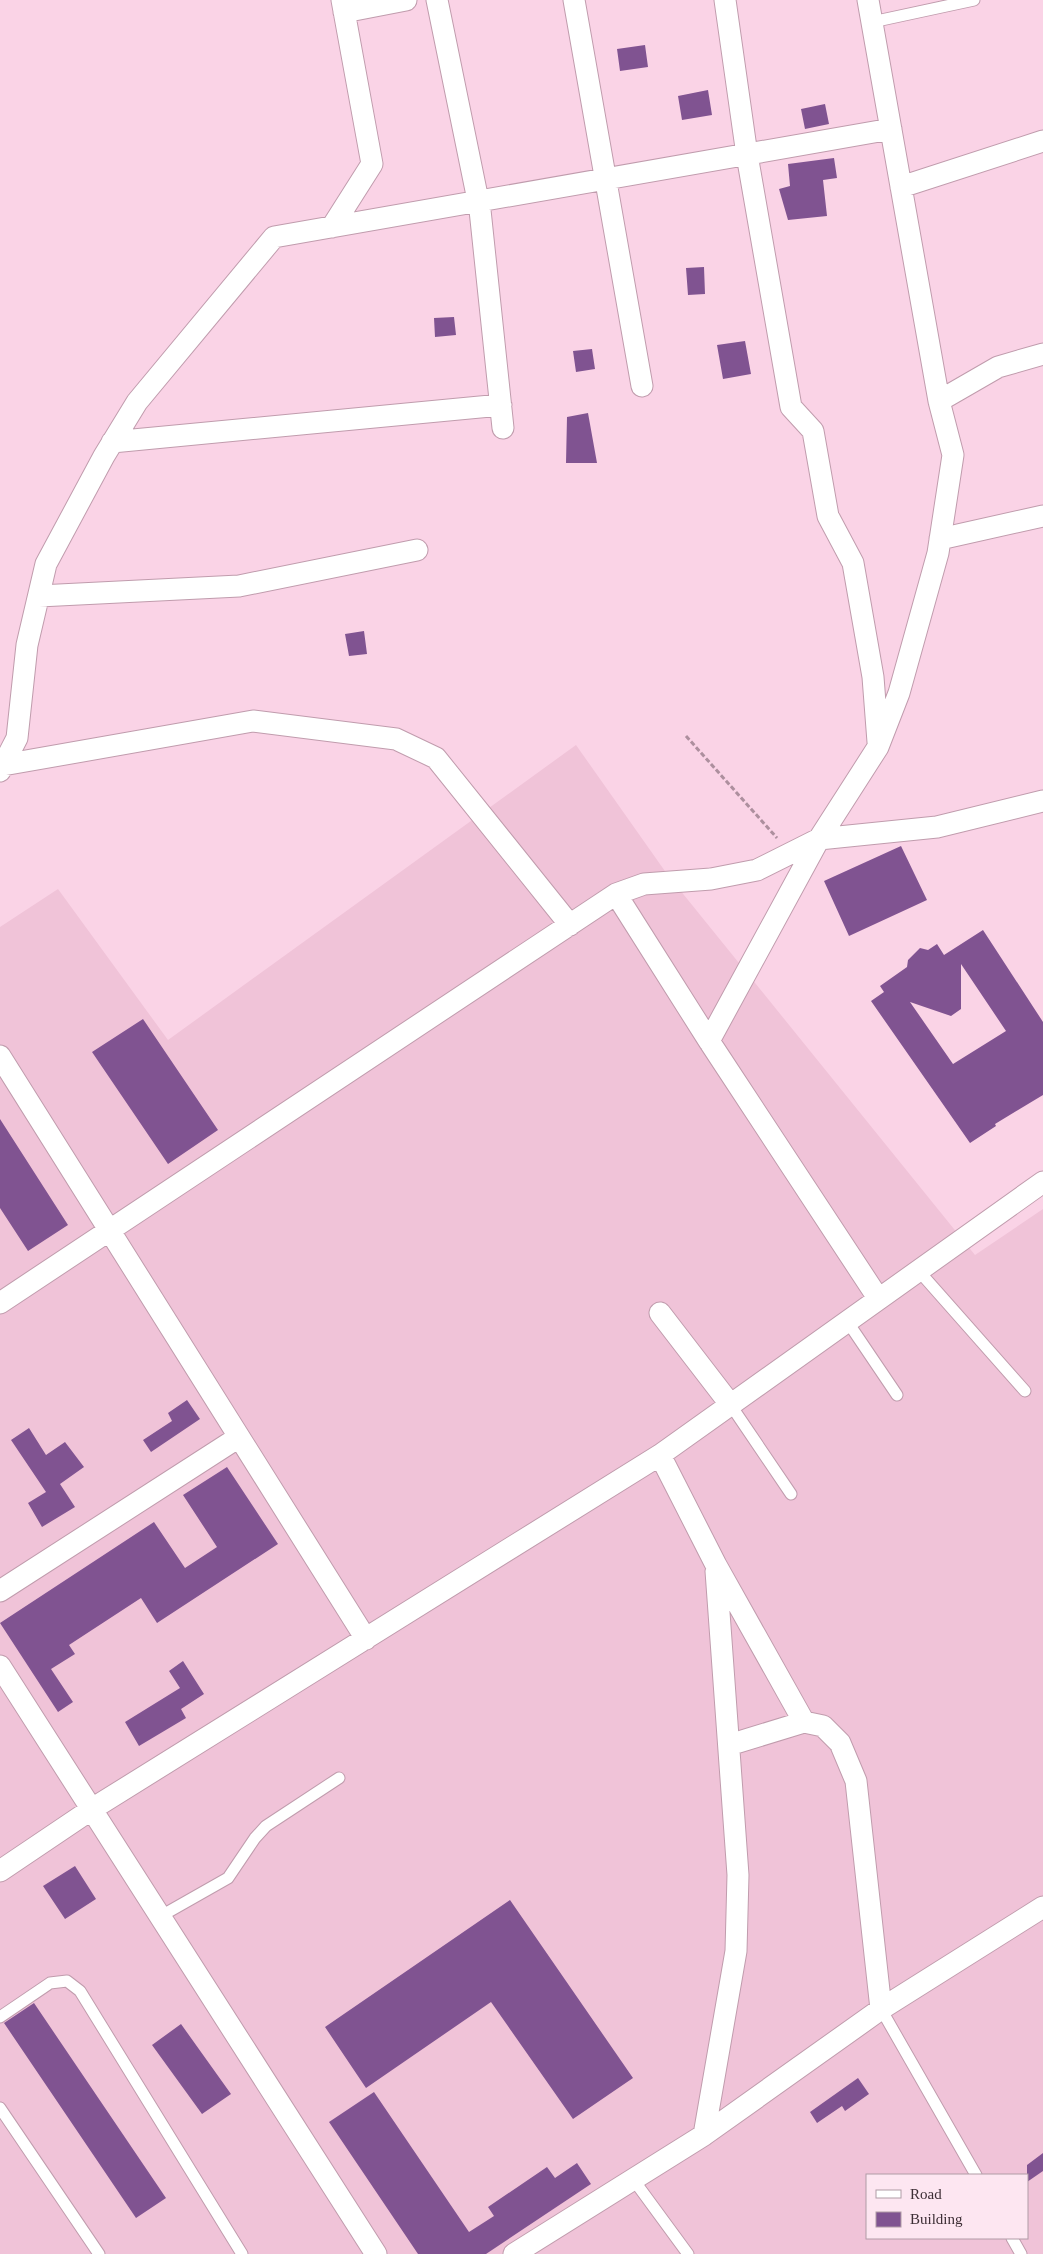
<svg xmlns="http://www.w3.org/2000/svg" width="1043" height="2254" font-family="'Times New Roman',serif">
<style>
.built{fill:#f0c3d8;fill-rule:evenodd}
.building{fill:#805391;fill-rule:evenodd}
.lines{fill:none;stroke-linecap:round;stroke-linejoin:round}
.service-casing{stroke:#c09cad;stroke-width:13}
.minor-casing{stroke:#c09cad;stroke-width:23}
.path{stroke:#ad8f9e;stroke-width:3;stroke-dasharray:5 2.5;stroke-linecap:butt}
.service{stroke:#fff;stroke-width:11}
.minor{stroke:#fff;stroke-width:21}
</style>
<rect width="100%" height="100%" fill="#fad3e6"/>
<!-- built -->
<path class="built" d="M576,745L667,874L975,1255L1043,1209V2254H0V927L58,889L168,1040ZM867,2175H1027V2238H867Z"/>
<!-- building -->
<path class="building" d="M645,45L648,67L620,71L617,49Z
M708,90L712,115L682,120L678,96Z
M825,104L829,124L805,129L801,109Z
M834,158L837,178L823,180L827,216L788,220L779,189L790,186L788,164Z
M704,267L705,294L688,295L686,268Z
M454,317L456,335L435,337L434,318Z
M745,341L751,374L723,379L717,345Z
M592,349L595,369L576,372L573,351Z
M588,413L597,463H566L567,417Z
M364,631L367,654L349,656L345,634Z
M901,846L927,900L849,936L824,881Z
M983,930L1043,1022V1095L995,1124L996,1126L970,1143L871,1001L884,992L880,986L907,967L908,960L920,948L928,950L937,944L944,955ZM961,964L1006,1031L953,1064L910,1002L951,1016L961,1009Z
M143,1019L218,1130L168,1164L92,1052Z
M0,1119L68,1225L28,1251L0,1208Z
M187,1400L200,1419L151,1452L143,1440L172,1421L168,1413Z
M29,1428L46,1455L65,1442L84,1467L60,1484L75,1507L42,1527L28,1503L46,1492L11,1440Z
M227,1467L278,1544L157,1623L141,1598L69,1645L75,1654L51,1669L73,1702L58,1712L0,1623L154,1522L185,1568L217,1547L183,1495Z
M183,1661L204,1694L181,1709L186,1718L139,1746L125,1722L180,1688L169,1671Z
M75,1866L96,1899L65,1919L43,1886Z
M510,1900L633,2078L573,2119L491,2002L366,2088L325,2027Z
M34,2003L166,2198L136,2218L4,2023Z
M181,2024L231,2094L202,2114L152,2045Z
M858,2078L869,2094L845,2111L842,2106L817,2123L810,2112Z
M374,2092L469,2232L494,2216L488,2207L547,2167L555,2178L577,2163L591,2184L486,2254H418L329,2122Z
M1043,2153V2171L1027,2182V2165Z"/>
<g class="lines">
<!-- service casing -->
<g class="service-casing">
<path id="service" d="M872,22L974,0
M918,1270L1025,1391
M847,1321L897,1395
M730,1404L791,1494
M161,1916L228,1878L255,1838L266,1826L339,1778
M881,2009L976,2175
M0,2017L50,1983L67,1981L80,1991L242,2254
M0,2108L99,2254
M633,2179L688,2254
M1012,2238L1021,2254"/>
</g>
<!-- minor casing -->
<g class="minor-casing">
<path id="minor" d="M437,0L480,210L503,428
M574,0L642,386
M725,0L747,155L791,407L813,431L828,516L853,563L873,677L878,742
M344,12L406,0
M901,187L1043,141
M332,227L372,164L342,0
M939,401L998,367L1043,354
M112,442L501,405
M940,539L1043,516
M39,596L239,586L417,550
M3,765L253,721L396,739L436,758L570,925
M0,771L17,738L27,645L46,564L104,456L137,402L274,237L891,129
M616,894L709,1041L878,1298
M709,1041L819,839L878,747L899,693L938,553L953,455L939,401L868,0
M0,1056L366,1639
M0,1303L616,894L644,884L711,879L757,870L819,839L937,827L1043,801
M660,1313L730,1404
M660,1455L716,1565L804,1722L823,1726L840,1743L856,1781L881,2009
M0,1591L239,1437
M0,1666L376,2254
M729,1745L804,1722
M0,1871L92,1809L660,1455L1043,1182
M704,2135L736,1951L738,1875L716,1571
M514,2254L704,2135L881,2009L1043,1907"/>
</g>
<!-- path -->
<path class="path" d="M686,736L777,838"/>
<!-- service -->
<use href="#service" class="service"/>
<!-- minor -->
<use href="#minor" class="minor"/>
</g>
<!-- legend -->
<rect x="866" y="2174" width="162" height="65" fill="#fde6f1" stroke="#b09ca6"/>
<rect x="876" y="2190" width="25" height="8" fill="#ffffff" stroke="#b09ca6"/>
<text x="910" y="2199" font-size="15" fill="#3d2e35">Road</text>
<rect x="876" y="2212" width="25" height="15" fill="#805391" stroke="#b09ca6"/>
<text x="910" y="2224" font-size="15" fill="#3d2e35">Building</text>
</svg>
